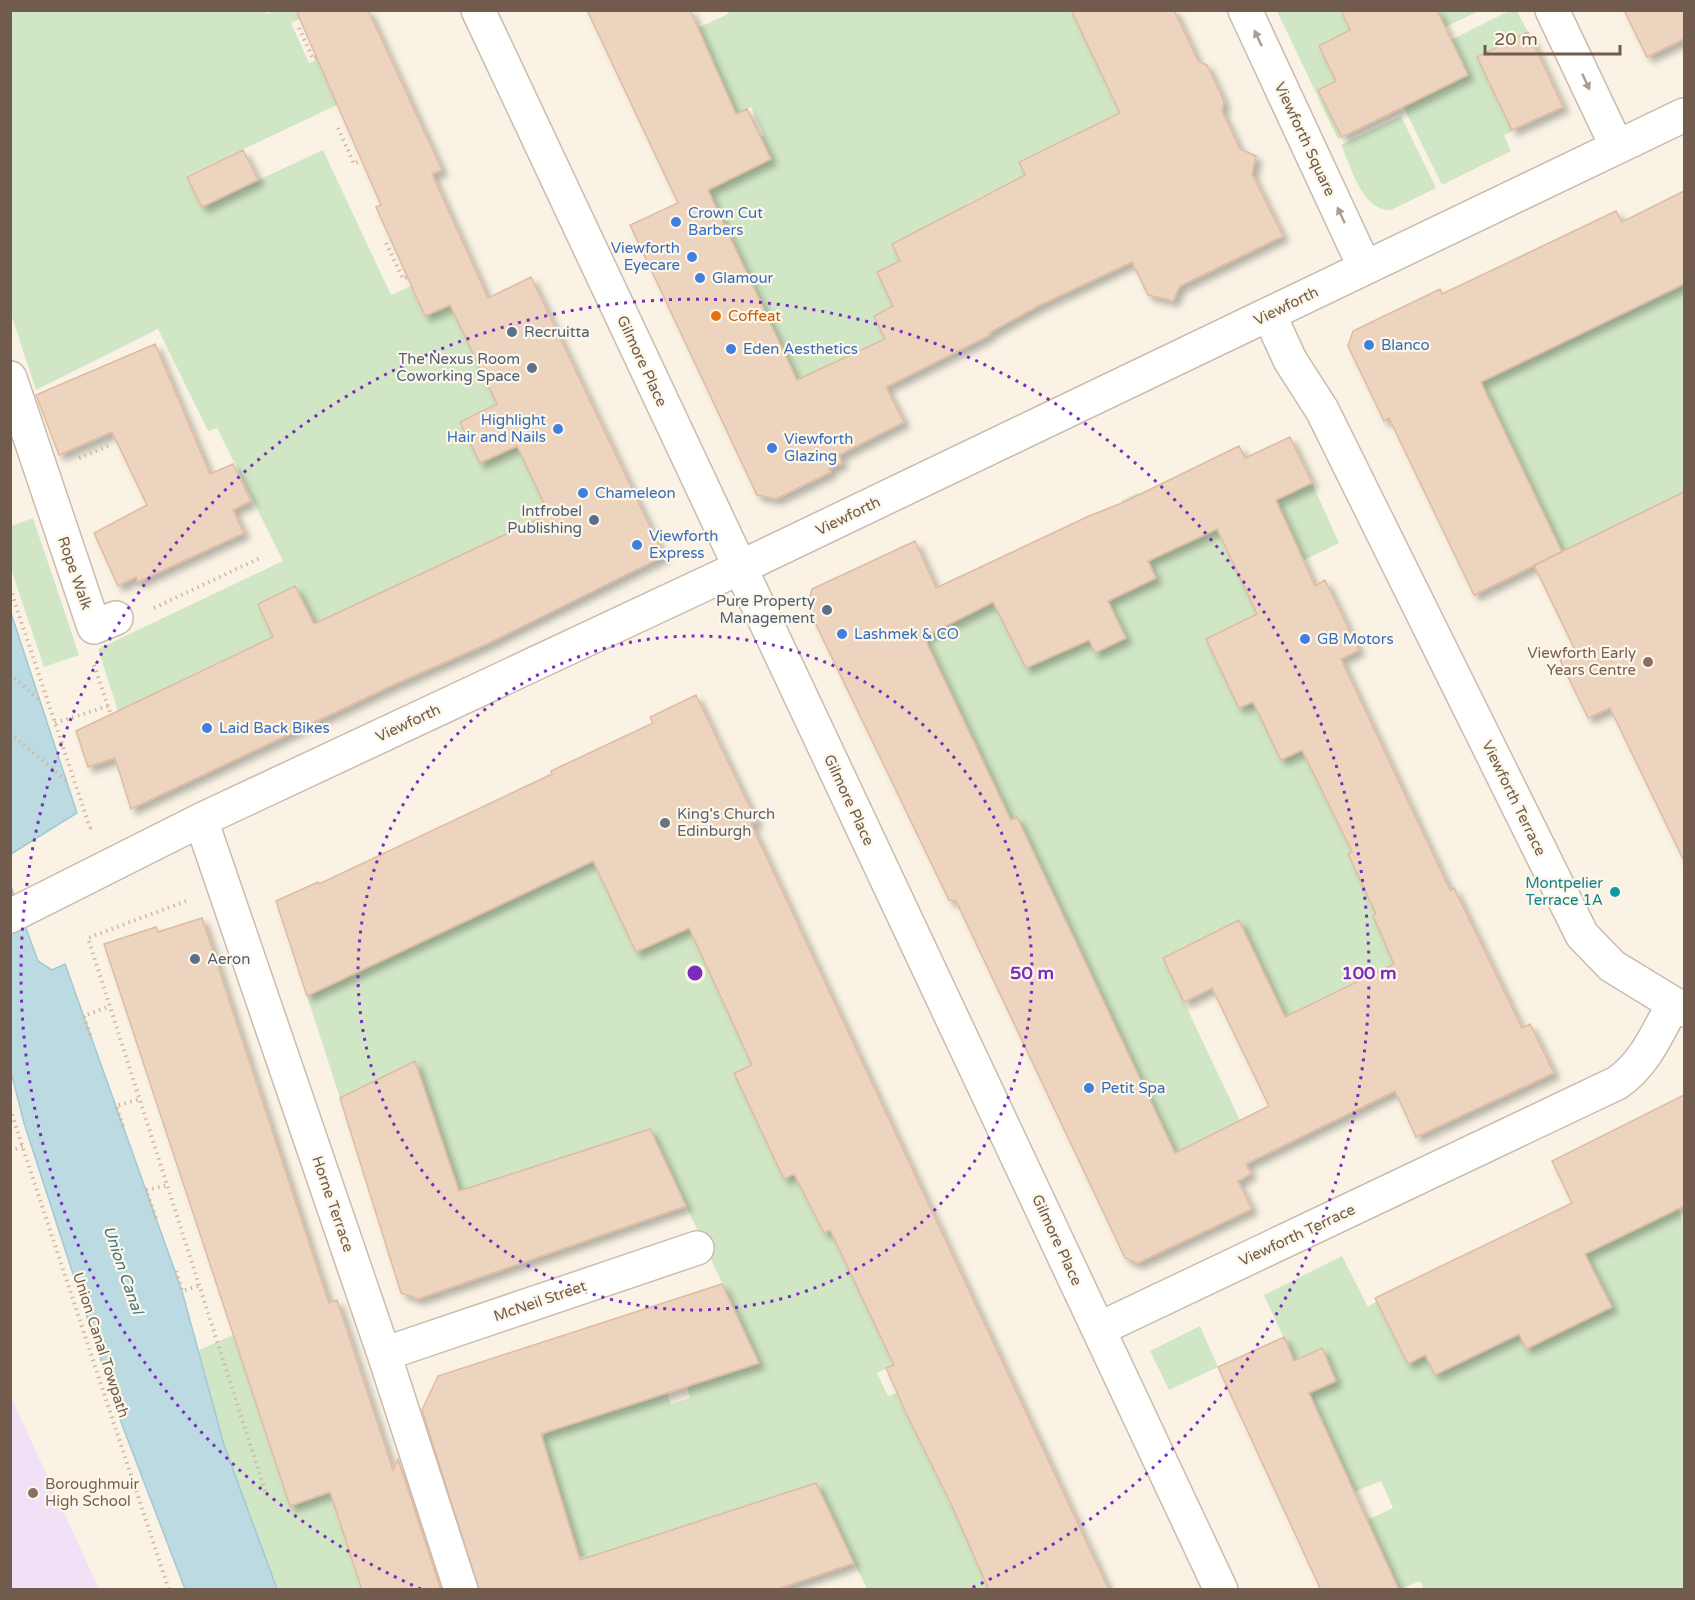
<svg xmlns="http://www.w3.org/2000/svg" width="1695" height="1600" font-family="'Varela Round',sans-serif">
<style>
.education{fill:#f0e1f6}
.green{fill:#d0e6c4}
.water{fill:#bbdae2;stroke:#a2c9d3;stroke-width:1.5}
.building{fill:#edd4be;stroke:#dfbba0;stroke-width:1.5;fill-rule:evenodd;filter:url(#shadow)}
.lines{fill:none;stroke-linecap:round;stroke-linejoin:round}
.minor-casing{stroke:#cbbbac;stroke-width:36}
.tertiary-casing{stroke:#cbbbac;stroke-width:36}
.path{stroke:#d2b7a2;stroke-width:4;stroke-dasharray:1.5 4.5;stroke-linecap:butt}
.minor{stroke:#fff;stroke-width:33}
.tertiary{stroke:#fff;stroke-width:33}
.oneway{fill:#aa9d94}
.ring{fill:none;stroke:#7b2cbf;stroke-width:3;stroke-dasharray:3 6}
.shop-dot{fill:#3f7fe0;stroke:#fdf7ea;stroke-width:2}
.food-dot{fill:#e8710a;stroke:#fdf7ea;stroke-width:2}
.service-dot{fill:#5c6f8a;stroke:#fdf7ea;stroke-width:2}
.education-dot{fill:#8d6e63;stroke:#fdf7ea;stroke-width:2}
.worship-dot{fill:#6b7280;stroke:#fdf7ea;stroke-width:2}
.culture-dot{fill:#0f9aa8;stroke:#fdf7ea;stroke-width:2}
.labels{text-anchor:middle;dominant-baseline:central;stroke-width:4.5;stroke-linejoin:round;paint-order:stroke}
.street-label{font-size:15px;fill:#715b4c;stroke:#fdf7ea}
.shop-label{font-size:15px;fill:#366cbe;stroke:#fdf7ea;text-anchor:start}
.food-label{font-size:15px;fill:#c56008;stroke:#fdf7ea;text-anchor:start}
.service-label{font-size:15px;fill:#4e5e75;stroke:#fdf7ea;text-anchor:end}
.education-label{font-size:15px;fill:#785e54;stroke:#fdf7ea;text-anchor:end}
.worship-label{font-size:15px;fill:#5b616d;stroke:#fdf7ea;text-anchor:start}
.culture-label{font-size:15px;fill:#0d838f;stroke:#fdf7ea;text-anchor:end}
.water-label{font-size:16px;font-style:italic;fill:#477582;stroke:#fdf7ea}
.centre{fill:#7b2cbf;stroke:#fdf7ea;stroke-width:3}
.ring-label{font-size:18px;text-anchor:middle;font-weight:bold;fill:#7b2cbf;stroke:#fdf7ea;stroke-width:4.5;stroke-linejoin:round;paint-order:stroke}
</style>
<defs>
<filter id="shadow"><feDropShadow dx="5.5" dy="5.5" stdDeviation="3" flood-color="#0004"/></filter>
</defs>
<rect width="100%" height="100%" fill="#faf3e5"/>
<!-- education -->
<path class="education" d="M10,1397H11L99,1589H11Z"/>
<!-- green -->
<path class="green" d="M264,10L266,14L274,11H316L291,23L309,63L318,59L398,76L187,176L202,206L323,150L391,295L411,286L426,316L484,289L487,298L455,314L497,404L460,422L517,446L542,500L558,510L314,624L295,586L273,637L118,711L98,649L283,561L217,428L208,431L158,329L36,390L11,314L10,11Z
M730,11H1071L1157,193L1060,142L1019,161L1025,175L966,204L989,253L919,231L892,244L900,261L877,272L893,306L874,316L885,339L797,380L707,189L771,158L765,147L737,160L732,150L764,135L751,107L719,122L697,26L700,27L728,14Z
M1277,11H1341L1350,30L1319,46L1336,81L1318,91L1342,137L1338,139Z
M1437,11H1479L1445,27Z
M1509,11H1517L1528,32L1477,57L1513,131L1504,135L1511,151L1442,185L1403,106L1451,40Z
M1401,116L1436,188L1391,210C1362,212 1351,166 1341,145Z
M1684,233V492L1562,552L1467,381L1638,257Z
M1312,483L1339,543L1266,579L1278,604L1206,639L1239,708L1341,659L1269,736L1281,760L1303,750L1417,821L1348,854L1376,914L1373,916L1411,997L1459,1064L1479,1109L1458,1118L1445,1090L1238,1042L1212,988L1260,964L1163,958L1240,1120L1180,1163L1017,817L1011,820L924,637L952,623L940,597L982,578L1026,667L1039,662L1078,615L1095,652L1126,638L1108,601L1156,578L1121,501L1137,493L1144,507L1217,529L1233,562L1258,509Z
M33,518L79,655L44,667L11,569V526Z
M593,861L636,952L689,928L738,1034L762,1060L755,1117L762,1132L812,1166L809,1204L823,1233L839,1225L844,1260L894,1365L877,1373L888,1396L897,1393L907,1415L924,1407L957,1475L940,1483L950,1504L968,1496L990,1589H867L849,1552L586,1558L579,1555L542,1440L546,1432L667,1393L671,1404L690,1398L687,1386L759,1362L650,1129L459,1191L415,1061L340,1098L307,996Z
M1676,1201L1684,1227V1589L1424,1590L1420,1581L1401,1589H1344L1389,1569L1367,1520L1393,1508L1381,1481L1354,1492L1309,1393L1336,1380L1322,1349L1294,1361L1264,1295L1342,1256L1368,1307L1377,1301L1408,1364L1425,1355L1435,1375L1482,1352L1469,1256L1477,1248L1526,1349L1545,1340L1530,1308L1611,1307L1563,1207L1572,1202L1595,1249L1663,1216Z
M1200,1326L1218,1367L1169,1390L1150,1351Z
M233,1335L290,1505L330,1493L362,1589H277L224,1445L199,1350Z"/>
<!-- water -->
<path class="water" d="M11,613L77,813L11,854V862Z
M10,884L38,961L52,970L65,964L182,1291L224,1445L277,1589H185L121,1422L24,1123L11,1072Z"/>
<!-- building -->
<path class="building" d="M296,10H368L442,170L432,174L488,298L531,277L664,556L487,644L393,685L131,809L115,758L88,767L76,731L273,637L258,604L295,586L314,624L549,514L517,446L480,463L460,422L497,404L450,305L425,316L376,207L381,205Z
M587,10H690L736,114L747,109L771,159L708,190L797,380L885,339L874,316L893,306L877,272L900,261L892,244L1025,175L1019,162L1120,113L1071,10H1174L1198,61L1207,65L1224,101L1222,111L1240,149L1256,156L1252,174L1283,236L1180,286L1173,301L1148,295L1132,262L1038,306L989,333L990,335L886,387L904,422L839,455L842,463L829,469L831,472L776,499L757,495L630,225L678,203Z
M1341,10H1437L1468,75L1342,137L1318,90L1336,81L1319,46L1350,30Z
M1624,10H1684V39L1647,57Z
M1528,32L1563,107L1512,130L1477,57Z
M243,150L258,180L202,207L187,177Z
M1684,191V284L1481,382L1562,552L1474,595L1389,418L1384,421L1348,346L1353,331L1440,289L1442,294L1616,211L1622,222Z
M155,344L210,474L233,464L251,501L233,510L244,533L138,582L136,577L118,586L94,533L147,505L112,432L59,455L36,395Z
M1290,437L1312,483L1276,500L1315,586L1325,580L1359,650L1341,659L1450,890L1454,888L1522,1028L1530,1024L1554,1073L1416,1137L1395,1091L1246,1164L1251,1174L1238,1181L1252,1209L1138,1263L1125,1258L956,901L949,900L807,606L812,589L915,541L936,588L1089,516L1122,503L1239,446L1245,458ZM1217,529L1257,614L1206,639L1239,708L1253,702L1281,760L1302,750L1352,852L1348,854L1376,914L1373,916L1394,964L1285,1017L1239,920L1163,958L1184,1002L1212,988L1269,1106L1175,1153L1017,817L1011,820L924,637L993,602L1026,668L1089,640L1095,653L1126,638L1108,601L1156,578L1148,561Z
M1684,492V861L1610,708L1588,718L1560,660L1576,652L1534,565Z
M696,695L757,822L751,824L1109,1590H989L951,1504L907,1415L886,1368L894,1365L830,1230L824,1233L794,1174L784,1179L734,1073L752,1065L689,928L636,952L593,861L307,996L276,901L318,882L319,884L552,774L551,771L653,723L650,717Z
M202,918L329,1303L337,1300L393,1470L398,1459L441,1590H362L330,1492L290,1506L104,944L156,927L158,932Z
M415,1061L459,1191L650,1129L686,1206L418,1299L401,1293L340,1098Z
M1684,1095V1206L1585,1254L1612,1307L1526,1349L1519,1334L1435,1375L1425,1355L1408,1364L1375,1298L1572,1203L1552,1161Z
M722,1284L759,1363L541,1434L580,1560L816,1483L854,1563L775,1590H479L422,1410L438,1376Z
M1284,1337L1294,1361L1322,1348L1336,1381L1309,1393L1399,1590H1321L1218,1367Z"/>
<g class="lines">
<!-- minor casing -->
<g class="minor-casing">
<path id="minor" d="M1245,10L1365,268
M1552,10L1617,147
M1269,314L1290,360L1322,410L1582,935L1612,966L1684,1010
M10,378L94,627L116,618
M201,820L384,1354L461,1590
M10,916L201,820L739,568L1684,115
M1099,1329L1617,1083C1645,1064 1658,1032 1673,1004
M384,1354L697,1248"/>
</g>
<!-- tertiary casing -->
<g class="tertiary-casing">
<path id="tertiary" d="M478,10L1221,1590"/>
</g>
<!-- path -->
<path class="path" d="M299,28L313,59L317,57
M338,128L354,164L360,161
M386,243L403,279L407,277
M79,458L108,446
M10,588L90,828L88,829
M154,608L262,557
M10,619L13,622
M94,665L111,715
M10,674L40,700
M55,723L108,706
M10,733L68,782
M186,901L88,938L266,1494
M90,1035L84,1016L110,1006
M10,1109L169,1590
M123,1126L116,1106L140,1099
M10,1151L23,1146
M156,1218L146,1190L169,1185
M176,1271L182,1291L201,1285"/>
<!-- minor -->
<use href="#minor" class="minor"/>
<!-- tertiary -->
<use href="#tertiary" class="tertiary"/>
</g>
<!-- one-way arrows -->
<defs><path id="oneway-solid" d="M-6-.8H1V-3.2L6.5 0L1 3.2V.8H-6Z" transform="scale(1.5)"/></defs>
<g class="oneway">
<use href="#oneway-solid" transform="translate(1258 38) rotate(-115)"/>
<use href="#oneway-solid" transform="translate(1586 82) rotate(65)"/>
<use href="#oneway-solid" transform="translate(1341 215) rotate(-115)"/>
</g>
<!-- distance rings -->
<g class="ring">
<circle cx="695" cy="973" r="337"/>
<path d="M421 1589A674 674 0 1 1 969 1589"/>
</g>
<!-- markers -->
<g class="shop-dot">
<circle cx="676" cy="222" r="6"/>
<circle cx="692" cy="257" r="6"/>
<circle cx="700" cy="278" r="6"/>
<circle cx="1369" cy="345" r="6"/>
<circle cx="731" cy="349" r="6"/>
<circle cx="558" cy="429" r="6"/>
<circle cx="772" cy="448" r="6"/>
<circle cx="583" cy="493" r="6"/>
<circle cx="637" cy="545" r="6"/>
<circle cx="842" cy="634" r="6"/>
<circle cx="1305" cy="639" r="6"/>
<circle cx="207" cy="728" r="6"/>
<circle cx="1089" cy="1088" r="6"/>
</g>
<circle class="food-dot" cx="716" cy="316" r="6"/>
<g class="service-dot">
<circle cx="512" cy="332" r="6"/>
<circle cx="532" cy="368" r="6"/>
<circle cx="594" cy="520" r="6"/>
<circle cx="827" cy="610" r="6"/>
<circle cx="195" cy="959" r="6"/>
</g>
<g class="education-dot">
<circle cx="1648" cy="662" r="6"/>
<circle cx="33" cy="1493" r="6"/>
</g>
<circle class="worship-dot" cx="665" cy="823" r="6"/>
<circle class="culture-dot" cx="1615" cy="892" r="6"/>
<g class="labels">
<!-- street labels -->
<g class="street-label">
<text transform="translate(1305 139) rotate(65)">Viewforth Square</text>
<text transform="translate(1286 306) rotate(-26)">Viewforth</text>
<text transform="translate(642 361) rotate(65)">Gilmore Place</text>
<text transform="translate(848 516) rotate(-26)">Viewforth</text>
<text transform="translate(75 573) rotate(71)">Rope Walk</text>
<text transform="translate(408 723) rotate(-25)">Viewforth</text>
<text transform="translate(1514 798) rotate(64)">Viewforth Terrace</text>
<text transform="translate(849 800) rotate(65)">Gilmore Place</text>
<text transform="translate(333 1204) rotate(71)">Horne Terrace</text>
<text transform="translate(1297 1235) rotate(-25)">Viewforth Terrace</text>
<text transform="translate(1057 1240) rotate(65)">Gilmore Place</text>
<text transform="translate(540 1301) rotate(-19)">McNeil Street</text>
<text transform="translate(101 1345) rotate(72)">Union Canal Towpath</text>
</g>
<!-- shop labels -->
<g class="shop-label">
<text x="688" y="213">Crown Cut<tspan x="688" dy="17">Barbers</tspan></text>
<text x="680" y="248" text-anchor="end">Viewforth<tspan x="680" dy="17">Eyecare</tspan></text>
<text x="712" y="278">Glamour</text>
<text x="1381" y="345">Blanco</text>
<text x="743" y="349">Eden Aesthetics</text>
<text x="546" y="420" text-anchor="end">Highlight<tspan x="546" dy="17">Hair and Nails</tspan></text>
<text x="784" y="439">Viewforth<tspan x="784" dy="17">Glazing</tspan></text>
<text x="595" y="493">Chameleon</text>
<text x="649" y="536">Viewforth<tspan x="649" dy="17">Express</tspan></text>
<text x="854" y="634">Lashmek &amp; CO</text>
<text x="1317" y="639">GB Motors</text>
<text x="219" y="728">Laid Back Bikes</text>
<text x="1101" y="1088">Petit Spa</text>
</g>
<!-- food labels -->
<g class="food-label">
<text x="728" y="316">Coffeat</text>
</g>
<!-- service labels -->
<g class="service-label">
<text x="524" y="332" text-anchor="start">Recruitta</text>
<text x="520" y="359">The Nexus Room<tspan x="520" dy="17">Coworking Space</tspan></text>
<text x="582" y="511">Intfrobel<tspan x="582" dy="17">Publishing</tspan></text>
<text x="815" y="601">Pure Property<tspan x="815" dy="17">Management</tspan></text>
<text x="207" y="959" text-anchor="start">Aeron</text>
</g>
<!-- education labels -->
<g class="education-label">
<text x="1636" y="653">Viewforth Early<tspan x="1636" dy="17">Years Centre</tspan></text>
<text x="45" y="1484" text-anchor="start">Boroughmuir<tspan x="45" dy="17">High School</tspan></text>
</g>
<!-- worship labels -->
<g class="worship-label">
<text x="677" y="814">King's Church<tspan x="677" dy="17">Edinburgh</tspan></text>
</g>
<!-- culture labels -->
<g class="culture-label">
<text x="1603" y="883">Montpelier<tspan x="1603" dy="17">Terrace 1A</tspan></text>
</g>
<!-- water labels -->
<g class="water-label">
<text transform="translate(123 1270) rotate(71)">Union Canal</text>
</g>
</g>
<circle cx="695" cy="973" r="9" class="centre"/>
<g class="ring-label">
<text x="1032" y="979">50 m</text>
<text x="1369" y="979">100 m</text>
</g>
<!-- border -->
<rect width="1695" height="1600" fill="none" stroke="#715b4c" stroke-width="24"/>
<!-- scale -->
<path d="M1485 45v9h135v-9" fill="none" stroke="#715b4c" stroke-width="3"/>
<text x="1494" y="45" font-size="18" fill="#715b4c" stroke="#fdf7ea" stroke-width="4.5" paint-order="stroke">20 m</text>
</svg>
